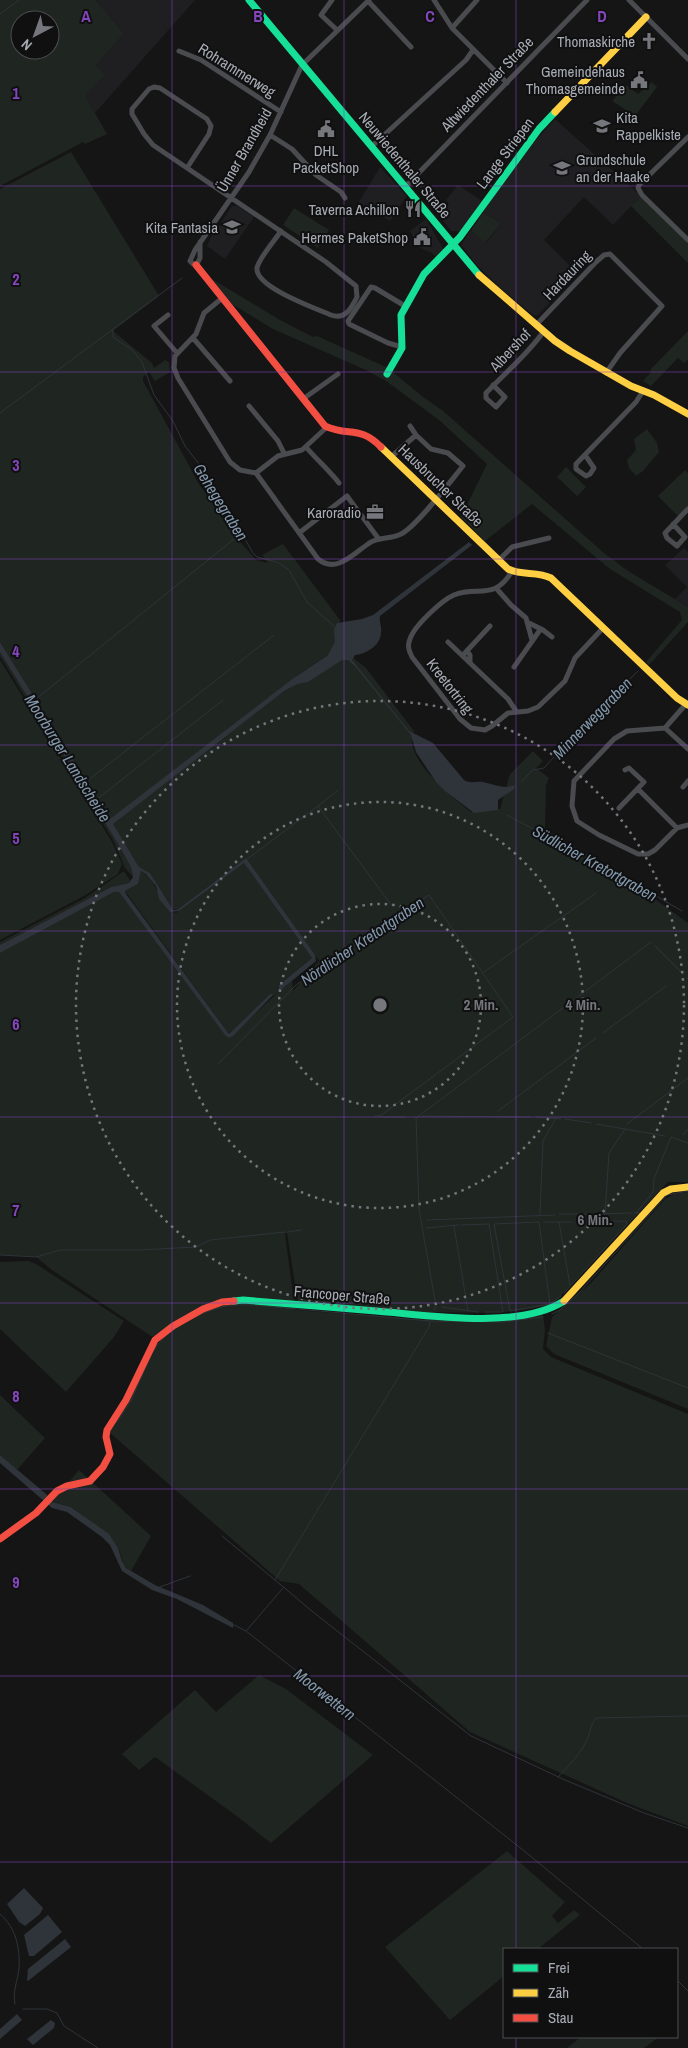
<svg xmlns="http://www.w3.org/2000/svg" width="688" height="2048" font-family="'Archivo Narrow',sans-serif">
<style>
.built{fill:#1f1f21}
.green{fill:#1f2520;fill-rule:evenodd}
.water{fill:#2e3439}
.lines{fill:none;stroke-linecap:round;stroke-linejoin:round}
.stream{stroke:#2e3439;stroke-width:1}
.street{stroke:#4a4b4e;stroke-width:5}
.fast{stroke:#16e098;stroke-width:7}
.slow{stroke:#ffcf43;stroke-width:7}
.jam{stroke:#f24e42;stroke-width:7}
.grid{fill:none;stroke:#8446bd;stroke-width:1;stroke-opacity:0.55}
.ring{fill:none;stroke:#75777d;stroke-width:2.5;stroke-dasharray:2.5 5}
.labels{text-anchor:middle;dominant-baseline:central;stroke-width:4;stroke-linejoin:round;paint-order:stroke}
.poi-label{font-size:15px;fill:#a8acb5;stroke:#101011;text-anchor:end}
.street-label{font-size:15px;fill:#a8acb5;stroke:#101011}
.water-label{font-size:16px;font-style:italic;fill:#8398ac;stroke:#101011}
.grid-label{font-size:16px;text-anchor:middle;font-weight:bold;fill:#8446bd;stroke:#101011;stroke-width:4;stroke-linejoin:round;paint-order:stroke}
.centre{fill:#75777d;stroke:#101011;stroke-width:2.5}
.ring-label{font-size:15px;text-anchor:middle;font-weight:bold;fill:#75777d;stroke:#101011;stroke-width:4;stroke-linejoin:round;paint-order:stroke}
</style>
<rect width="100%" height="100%" fill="#151516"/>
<!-- built -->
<path class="built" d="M96,0H195L95,113L84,96L105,75L96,65L124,34Z
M555,119L641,196L613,225L584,197L544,240L578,274L538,315L534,316L497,285L475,263L462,246V243L471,230L486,243L502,223L483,213L487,205L536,140Z
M380,167L407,196L390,221L359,202Z
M458,185L482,201L461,231H451L439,215L449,204L446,200Z
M232,206H237L254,217L225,259L207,246L211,237Z
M426,219L444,250L436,257L432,253L420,248L410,231Z
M684,548L688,552V607L675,599L687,587L665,565Z"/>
<!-- green -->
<path class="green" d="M0,0H96L124,34L96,65L105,75L85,96L107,134L85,144L83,142L0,186ZM20,20H50V50H20Z
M652,82L657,87L635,116L612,101L626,85L638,94Z
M71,152L159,296L113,331L152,363L154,368L165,360L169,362L170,372L155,381L149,372L143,377V381L199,484L235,536L256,560L268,563L262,555L283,544L340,620L335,652L326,656L297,676L351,656L366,668L414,731C413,735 411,740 412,743C415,767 453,798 471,812L500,809L510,774L533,751L543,761L536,768L549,778L546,785L545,829L620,874L688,923V1182H668L553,1304C512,1315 472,1313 431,1312L422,1314L298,1303L287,1233L285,1234L294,1302L223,1300L156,1336H151L52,1270L36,1257L0,1255V953L114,892H119L229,1038L275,995L270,994L229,1034L125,891L138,884L141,871C160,881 156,906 176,913L244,863L312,958L279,985L277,989H282L292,980L293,991L319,961L246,858L177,910L171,909L150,873L139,867L0,642V189Z
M642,195L688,240V263L631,206Z
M294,208L329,230L318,248L283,225Z
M483,213L502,223L485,243L471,230Z
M212,279L280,320L313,337L317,336L388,368L423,397L442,410L604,553L628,571L688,607V622L649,665L646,662L682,620L680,612L610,569L532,504L485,541L461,517L487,464L439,420L386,381L368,371L273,329L232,304Z
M688,331V359L684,363L678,358L651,386L643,381L651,372L650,370Z
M647,429L657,443L659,452L643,471L636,476L629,468L627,460L636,450L634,439Z
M566,467L586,487L577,496L557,477Z
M685,470L688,473V507L679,517L658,496Z
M0,652L115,839L131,867L133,877L125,868L113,840L0,656Z
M0,660L112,842L122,864L118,874L84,896L0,940Z
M124,871L131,882L129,883L111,887L0,945V942L85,898Z
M688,1192V1409L554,1354L546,1346L552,1317L591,1283L665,1199L674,1194Z
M28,1261L36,1264L124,1321L114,1337L66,1392L0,1329V1262Z
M235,1303L295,1308V1310L414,1319L487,1321L543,1315L545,1330L543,1349L551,1357L688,1414V1826L627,1803L470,1732L299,1584L280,1581L109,1432L157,1344L179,1326L198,1315L222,1305Z
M0,1395L45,1438L17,1470L0,1455Z
M79,1470L151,1536L131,1571C121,1565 123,1557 118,1548C113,1540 80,1512 71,1507C66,1505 58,1504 52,1502Z
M259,1675L286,1689L373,1755L271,1843L234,1814L155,1757L139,1770L122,1754L195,1690L216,1712Z
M507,1851L565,1902L552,1916L558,1923L574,1910L580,1915L538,1949H504V1976L450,2020L385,1947Z
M581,2037H659L644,2048H567Z"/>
<!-- water -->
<path class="water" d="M469,542L472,545L380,616C379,622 382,627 381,633C380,646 366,654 355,655L352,660L409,731L433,743L464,780C470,784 476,781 483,782C494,784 504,790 515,785L514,789L498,800V810L474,813L445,791L436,782L416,752L411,735L355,666L348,660H342L308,682L297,684L284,691L113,824L139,867L150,873L173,910H177L246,858L315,955L316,961L282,989L278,990L279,985L312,958L244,863L179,911L170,912L159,899L156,886L146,874L141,871L138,884L125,891L126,894L229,1034L270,994H274L233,1036L229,1038L225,1035L119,892H114L0,953V945L111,887L129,883L133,877L131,867L115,839L0,652V642L110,819L291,680L328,655L335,642L334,630L337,623L362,619L373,615Z
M0,1455L46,1494L52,1502L71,1507L109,1534L118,1548L122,1561L126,1568L155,1585L203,1605L233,1623V1628L177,1599L152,1590L122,1571L110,1545L102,1537L67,1512L52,1508L0,1463Z
M24,1888L43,1908L40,1914L25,1926L19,1922L7,1904Z
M48,1915L62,1932L34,1956H29L24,1935Z
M65,1939L71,1947L28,1981L27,1980L28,1969Z
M17,2014L22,2020L0,2039V2029Z
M51,2020L55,2023L54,2028L33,2045L27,2039Z"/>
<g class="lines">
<!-- stream -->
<path class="stream" d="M0,14L19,0
M113,330V337L132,350L142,362L154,395L173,421L185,446L199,464L212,487L235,522L253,553L257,557L277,562L289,570L307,602L336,628
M0,413L182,278
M36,699L234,539
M87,781L274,635
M522,781L533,770L544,768L583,725L638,671
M96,800L223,700
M318,806L338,790
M507,815L639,886L682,911
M246,860L318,806L392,906
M655,946L683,974
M484,972L596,893
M687,978L688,979
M603,1033L666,986
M218,1064L296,985L429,895L513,1017L380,1116H375
M498,1111L596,1038
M422,1116L530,1117
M381,1117H405
M536,1117L561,1119
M565,1119L591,1123
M596,1124L665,1136
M627,1124L688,1078
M683,1135L688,1129
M634,1213H640
M636,1213L653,1192L654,1179L671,1137L688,1143
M559,1214H580
M584,1214H594
M598,1214L631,1213
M605,1214L609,1153L625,1129
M540,1215L543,1141L556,1118
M427,1220L555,1215
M544,1222H572
M559,1222L570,1285
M461,1225L489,1224L503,1312H485
M454,1226L468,1311
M427,1228L458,1225
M288,1232L301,1230
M0,1255L36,1257L60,1250H139L196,1247L210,1240L285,1232
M564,1293L627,1224L626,1221L576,1222
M550,1304L539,1222L494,1224L510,1311L550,1304L561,1296
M442,1307L478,1312
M434,1310L436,1306L419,1209L416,1118L651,942
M552,1314L560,1310L579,1293L667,1195L688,1191
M548,1333L688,1388
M154,1350C165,1330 204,1310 226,1306C235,1304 244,1305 253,1305L430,1321L502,1322L543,1317
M116,1423L131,1401L147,1364
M222,1536L275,1580L429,1327L430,1322
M275,1580L313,1612L471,1736L565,1780L644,1813L688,1828
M160,1587L190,1576
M232,1624L246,1631L523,1850L643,1949
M247,1630L283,1588
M558,1777C569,1765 582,1753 588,1737C591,1730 591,1724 596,1718L688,1716
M0,1914C16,1928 20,1947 19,1968C18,1981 12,1991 15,2004
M677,1980L688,1991
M23,2009H47L57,2013L64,2026L98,2048"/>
<!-- street -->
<path class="street" d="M332,0L321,15L337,30
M434,0L452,28L507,83
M629,0L688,59
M368,1L411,47
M452,28L477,0
M179,51L201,60L281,112
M270,135L292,149L316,175L341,192L345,198
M688,137L639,185L638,188L642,195L688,240
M371,147L466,60L473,50
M187,168L153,145L144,134L132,114V109L149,89L154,87L160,88L207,119L211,126L209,134L187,168L326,262L356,286L357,297C351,309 345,320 331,315C315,308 255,287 257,268C259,258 275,240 281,231
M406,186L587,0
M200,242V258L197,264H193L190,261L195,250L249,172L270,135L302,65L369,0
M221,299L204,313L196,334L175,356L174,368L178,378L230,462L240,470L256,473L278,456L302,450L327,427
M168,315L154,326L177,353
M536,325L596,262L604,255L610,254L662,306L620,353L606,373
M193,338L230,381
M402,347L388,343L349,324L348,321L371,287L375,288L405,306
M493,385L505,397L496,407L486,398V393C505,373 528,354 544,331
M303,399L338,374
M249,406L278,441L284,453
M306,447C317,460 329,470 339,483
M585,455L594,468L590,474L586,476L576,469V464L636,402L643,391
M391,457L416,435
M256,473L318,559C336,574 353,554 368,544C378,536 390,540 401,534C417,526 450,482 463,466L448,453L431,449L416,435L410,426
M673,524L685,537L677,546L667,538L665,533C673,525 680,517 688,509
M299,533L347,496L378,538
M499,560L512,547L549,538
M512,571C494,602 477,585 454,595C442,600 414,626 410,639C407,646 409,651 412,657L460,719L471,728L485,730L492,726L508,713L528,711L538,707L565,681L575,658L603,628
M496,588L511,605L526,618L532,640
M529,623L543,630L552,637
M448,642L470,663
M467,651L470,655V663L508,699L516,711
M463,655L490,626
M514,667L540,630
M686,704L665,728L627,731L614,739L574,781L572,806L577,821L599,835L638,854H648L655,850L677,828L688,825
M665,728L688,749
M683,787L688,781
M638,789L677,828
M619,808L644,782L629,768L625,770"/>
<!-- fast -->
<path class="fast" d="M249,0L479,275
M387,374L402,348L401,315L424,274L460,237L539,129L555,112
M234,1301L243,1300C287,1304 332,1307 376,1311C428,1315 519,1330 564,1301"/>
<!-- slow -->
<path class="slow" d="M555,112L646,17
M479,275L555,341L570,351L631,386L654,395L688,414
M381,447L508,569C522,576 537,571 551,578L677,698L688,705
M564,1301L663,1193L671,1189L688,1187"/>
<!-- jam -->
<path class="jam" d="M196,265L325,426C349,437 359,425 381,447
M0,1539L36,1513L57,1491L67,1486L90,1481L103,1467L110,1454L106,1437L107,1430L126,1400L155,1340L173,1326L203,1309L222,1302L234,1301"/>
</g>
<!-- grid -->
<path class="grid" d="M172,0V2048M344,0V2048M516,0V1949M0,186H688M0,372H688M0,559H688M0,745H688M0,931H688M0,1117H688M0,1303H688M0,1489H688M0,1676H688M0,1862H688M516,2037V2048"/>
<!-- distance rings -->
<g class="ring">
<circle cx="380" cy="1005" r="101"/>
<circle cx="380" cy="1005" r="203"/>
<circle cx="380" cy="1005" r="304"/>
</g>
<!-- icons -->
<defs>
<g id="church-bare" transform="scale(1.35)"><path d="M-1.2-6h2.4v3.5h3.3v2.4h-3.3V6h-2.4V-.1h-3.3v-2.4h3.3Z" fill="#75777d" stroke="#101011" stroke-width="2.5" paint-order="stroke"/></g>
<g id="civic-bare" transform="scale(1.35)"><path d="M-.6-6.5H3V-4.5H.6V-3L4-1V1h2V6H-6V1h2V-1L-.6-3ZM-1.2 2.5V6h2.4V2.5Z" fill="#75777d" stroke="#101011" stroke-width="2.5" paint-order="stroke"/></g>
<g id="school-bare" transform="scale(1.35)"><path d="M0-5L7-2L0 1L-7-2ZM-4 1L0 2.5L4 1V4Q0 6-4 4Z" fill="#75777d" stroke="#101011" stroke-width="2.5" paint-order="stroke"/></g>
<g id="restaurant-bare" transform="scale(1.35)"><path d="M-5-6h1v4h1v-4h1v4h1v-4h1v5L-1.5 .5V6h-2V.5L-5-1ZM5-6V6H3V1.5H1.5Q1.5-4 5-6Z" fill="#75777d" stroke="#101011" stroke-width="2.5" paint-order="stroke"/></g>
<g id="office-bare" transform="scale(1.35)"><path d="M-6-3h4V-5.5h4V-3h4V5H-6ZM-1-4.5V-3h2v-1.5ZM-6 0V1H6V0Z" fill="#75777d" stroke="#101011" stroke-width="2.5" paint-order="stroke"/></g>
</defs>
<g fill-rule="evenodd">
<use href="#church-bare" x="649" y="41"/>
<use href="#civic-bare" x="639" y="80"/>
<use href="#school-bare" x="602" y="126"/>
<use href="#civic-bare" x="326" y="129"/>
<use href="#school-bare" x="562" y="168"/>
<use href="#restaurant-bare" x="413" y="209"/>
<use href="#school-bare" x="232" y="227"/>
<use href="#civic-bare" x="422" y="237"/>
<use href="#office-bare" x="375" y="512"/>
</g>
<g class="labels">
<!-- poi labels -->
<g class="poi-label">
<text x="635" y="41">Thomaskirche</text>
<text x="625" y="71">Gemeindehaus<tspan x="625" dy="17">Thomasgemeinde</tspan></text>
<text x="616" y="117" text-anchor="start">Kita<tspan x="616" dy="17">Rappelkiste</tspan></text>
<text x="326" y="150" text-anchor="middle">DHL<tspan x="326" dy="17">PacketShop</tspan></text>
<text x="576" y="159" text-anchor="start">Grundschule<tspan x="576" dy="17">an der Haake</tspan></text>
<text x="399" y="209">Taverna Achillon</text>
<text x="218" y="227">Kita Fantasia</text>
<text x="408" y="237">Hermes PaketShop</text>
<text x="361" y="512">Karoradio</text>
</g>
<!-- street labels -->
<g class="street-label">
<text transform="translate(237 70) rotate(32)">Rohrammerweg</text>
<text transform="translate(487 84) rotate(-46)">Altwiedenthaler Straße</text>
<text transform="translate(244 150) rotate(-60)">Ünner Brandheid</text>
<text transform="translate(505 153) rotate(-53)">Lange Striepen</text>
<text transform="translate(405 165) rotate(50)">Neuwiedenthaler Straße</text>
<text transform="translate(567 275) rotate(-46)">Hardauring</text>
<text transform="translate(510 350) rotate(-47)">Albershof</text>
<text transform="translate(441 485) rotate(44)">Hausbrucher Straße</text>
<text transform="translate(450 686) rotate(52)">Kreetortring</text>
<text transform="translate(342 1295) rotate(5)">Francoper Straße</text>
</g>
<!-- water labels -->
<g class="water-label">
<text transform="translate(221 502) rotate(58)">Gehegegraben</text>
<text transform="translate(592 718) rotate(-46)">Minnerweggraben</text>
<text transform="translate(68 758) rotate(58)">Moorburger Landscheide</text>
<text transform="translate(595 863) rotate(29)">Südlicher Kretortgraben</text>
<text transform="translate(362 941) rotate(-34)">Nördlicher Kretortgraben</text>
<text transform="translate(325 1694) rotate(38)">Moorwettern</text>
</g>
</g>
<g class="grid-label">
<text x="86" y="22">A</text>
<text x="258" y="22">B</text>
<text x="430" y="22">C</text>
<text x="602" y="22">D</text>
<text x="16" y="99">1</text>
<text x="16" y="285">2</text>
<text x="16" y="471">3</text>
<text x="16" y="657">4</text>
<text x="16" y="844">5</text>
<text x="16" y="1030">6</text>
<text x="16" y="1216">7</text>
<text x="16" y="1402">8</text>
<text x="16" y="1588">9</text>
</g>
<circle cx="380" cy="1005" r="8" class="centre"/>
<g class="ring-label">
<text x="481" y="1010">2 Min.</text>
<text x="583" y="1010">4 Min.</text>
<text x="595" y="1225">6 Min.</text>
</g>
<!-- legend -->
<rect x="503" y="1948" width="175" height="90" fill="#101011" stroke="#4d4e53"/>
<rect x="513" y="1964" width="25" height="8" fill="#16e098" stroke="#4d4e53"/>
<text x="548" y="1973" font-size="15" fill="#a8acb5">Frei</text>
<rect x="513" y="1989" width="25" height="8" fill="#ffcf43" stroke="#4d4e53"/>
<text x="548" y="1998" font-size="15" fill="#a8acb5">Zäh</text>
<rect x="513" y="2014" width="25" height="8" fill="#f24e42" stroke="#4d4e53"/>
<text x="548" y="2023" font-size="15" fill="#a8acb5">Stau</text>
<!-- north arrow -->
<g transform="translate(35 35) rotate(221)"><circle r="24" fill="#101011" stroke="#4d4e53"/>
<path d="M0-4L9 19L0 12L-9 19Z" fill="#75777d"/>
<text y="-8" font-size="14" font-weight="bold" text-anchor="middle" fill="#a8acb5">N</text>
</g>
</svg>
